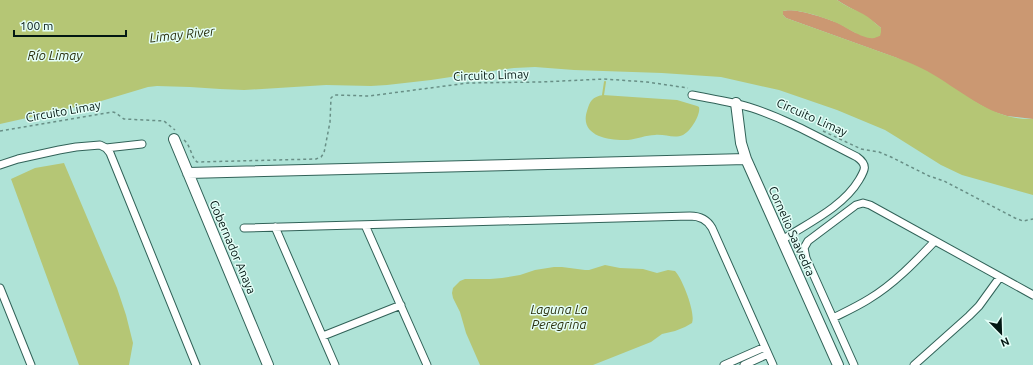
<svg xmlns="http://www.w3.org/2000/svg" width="1033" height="365" font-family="Ubuntu,sans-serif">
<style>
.green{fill:#cb9872}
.water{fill:#b5c675}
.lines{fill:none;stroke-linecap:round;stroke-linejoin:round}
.stream{stroke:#b5c675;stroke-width:2}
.street-casing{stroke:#316258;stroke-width:9}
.secondary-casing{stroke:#316258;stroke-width:12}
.path{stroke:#688f86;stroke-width:1.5;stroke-dasharray:3 3;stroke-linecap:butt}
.street{stroke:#fff;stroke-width:7}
.secondary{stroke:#fff;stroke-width:10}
.labels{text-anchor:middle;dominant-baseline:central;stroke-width:3;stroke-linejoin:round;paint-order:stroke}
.street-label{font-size:12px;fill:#031713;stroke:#e4fef7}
.water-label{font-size:13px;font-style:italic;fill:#2a300d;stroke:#e4fef7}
</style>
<rect width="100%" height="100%" fill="#afe3d7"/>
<!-- green -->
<path class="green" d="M837,0H1033V119L1007,116L991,111L897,58L786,18L783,15V11C794,7 825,18 836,22C843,25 850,30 856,33L881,28C867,15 852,10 837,0Z"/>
<!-- water -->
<path class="water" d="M0,0H837C845,6 854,9 863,14C869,17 875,23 881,28V32L880,36C879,36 875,38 874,38C864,40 846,27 837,23C826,18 794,7 783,11V15L786,18C812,27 838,37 864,46C883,53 903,59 921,68C958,86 989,121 1033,119V195L962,175L941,165L898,138L885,130L837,110L779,90L721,77L662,73L574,70L535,67L514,68L464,75L431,80L387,85L371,86L326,85L244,90L220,89L190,87L157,86L148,87L98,102L0,124Z
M603,95L677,100L697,106L699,107C701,115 690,132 683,135C674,139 665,134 655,135C646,135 637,139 628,140C609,141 579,136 587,111C590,101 592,97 603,95Z
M64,163L117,288L126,315L133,343L129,365H79L11,179L35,168Z
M605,265L620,268L643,269L657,273L668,270L675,271C682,278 696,313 692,323L685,327L675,331L662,334L651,342L593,365H480L466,333L460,312L453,298L452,293L453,288L460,281L465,279H490L502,278L520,275L535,270L554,267H562L585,270H589Z"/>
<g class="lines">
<!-- stream -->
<path class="stream" d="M603,95L605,82"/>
<!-- street casing -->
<g class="street-casing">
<path id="street" d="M692,95C712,99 733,102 752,108C789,120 823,140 857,157C868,165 865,170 859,180C843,207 808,223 782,240
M106,148L142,144
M0,165L18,159L59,150L76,147L100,145L106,148L110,153L196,365
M365,225L427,365
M275,227L335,365
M244,228L690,216C700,216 707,219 712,228L773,365
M0,288L31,365
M833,318C845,312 858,306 869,299C894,284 915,262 935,241
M323,336L401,305
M724,365L765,347
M744,365L768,354
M854,365L806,258L804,248L808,241L856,205L863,203L870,205L1033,295
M914,365L969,316L979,306L1000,277"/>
</g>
<!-- secondary casing -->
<g class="secondary-casing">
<path id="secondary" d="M736,103L741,143L746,159L838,365
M174,139L268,365
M188,173L746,159"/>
</g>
<!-- path -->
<path class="path" d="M0,131L112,112C117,112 120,117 124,119L164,121L175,130
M823,131L861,149L879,152L891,157L929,176L944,181L1015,218L1023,221L1033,219
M184,140C191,146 191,157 197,162L316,159L321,157L324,153L330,122L331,98L333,96L335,95L369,96L468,83L541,82L604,79L647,82L688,88"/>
<!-- street -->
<use href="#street" class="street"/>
<!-- secondary -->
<use href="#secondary" class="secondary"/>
</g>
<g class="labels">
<!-- street labels -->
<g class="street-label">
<text transform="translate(491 75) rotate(-2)">Circuito Limay</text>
<text transform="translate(63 111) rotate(-10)">Circuito Limay</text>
<text transform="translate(812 117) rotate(24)">Circuito Limay</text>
<text transform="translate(792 231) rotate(66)">Cornelio Saavedra</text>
<text transform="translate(233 247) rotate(67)">Gobernador Anaya</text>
</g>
<!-- water labels -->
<g class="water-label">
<text transform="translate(182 34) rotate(-6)">Limay River</text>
<text x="55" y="55">Río Limay</text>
<text x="559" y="309">Laguna La<tspan x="559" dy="15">Peregrina</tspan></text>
</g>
</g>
<!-- north arrow -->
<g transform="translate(1001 333) rotate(157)" stroke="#e4fef7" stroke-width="3" paint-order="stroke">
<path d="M0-3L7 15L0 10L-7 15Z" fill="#031713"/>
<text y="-6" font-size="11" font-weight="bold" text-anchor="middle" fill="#031713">N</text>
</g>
<!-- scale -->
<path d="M14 30v6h112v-6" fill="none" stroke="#031713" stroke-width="2"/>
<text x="20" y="30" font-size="12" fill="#031713" stroke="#e4fef7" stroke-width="3" paint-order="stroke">100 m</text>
</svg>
